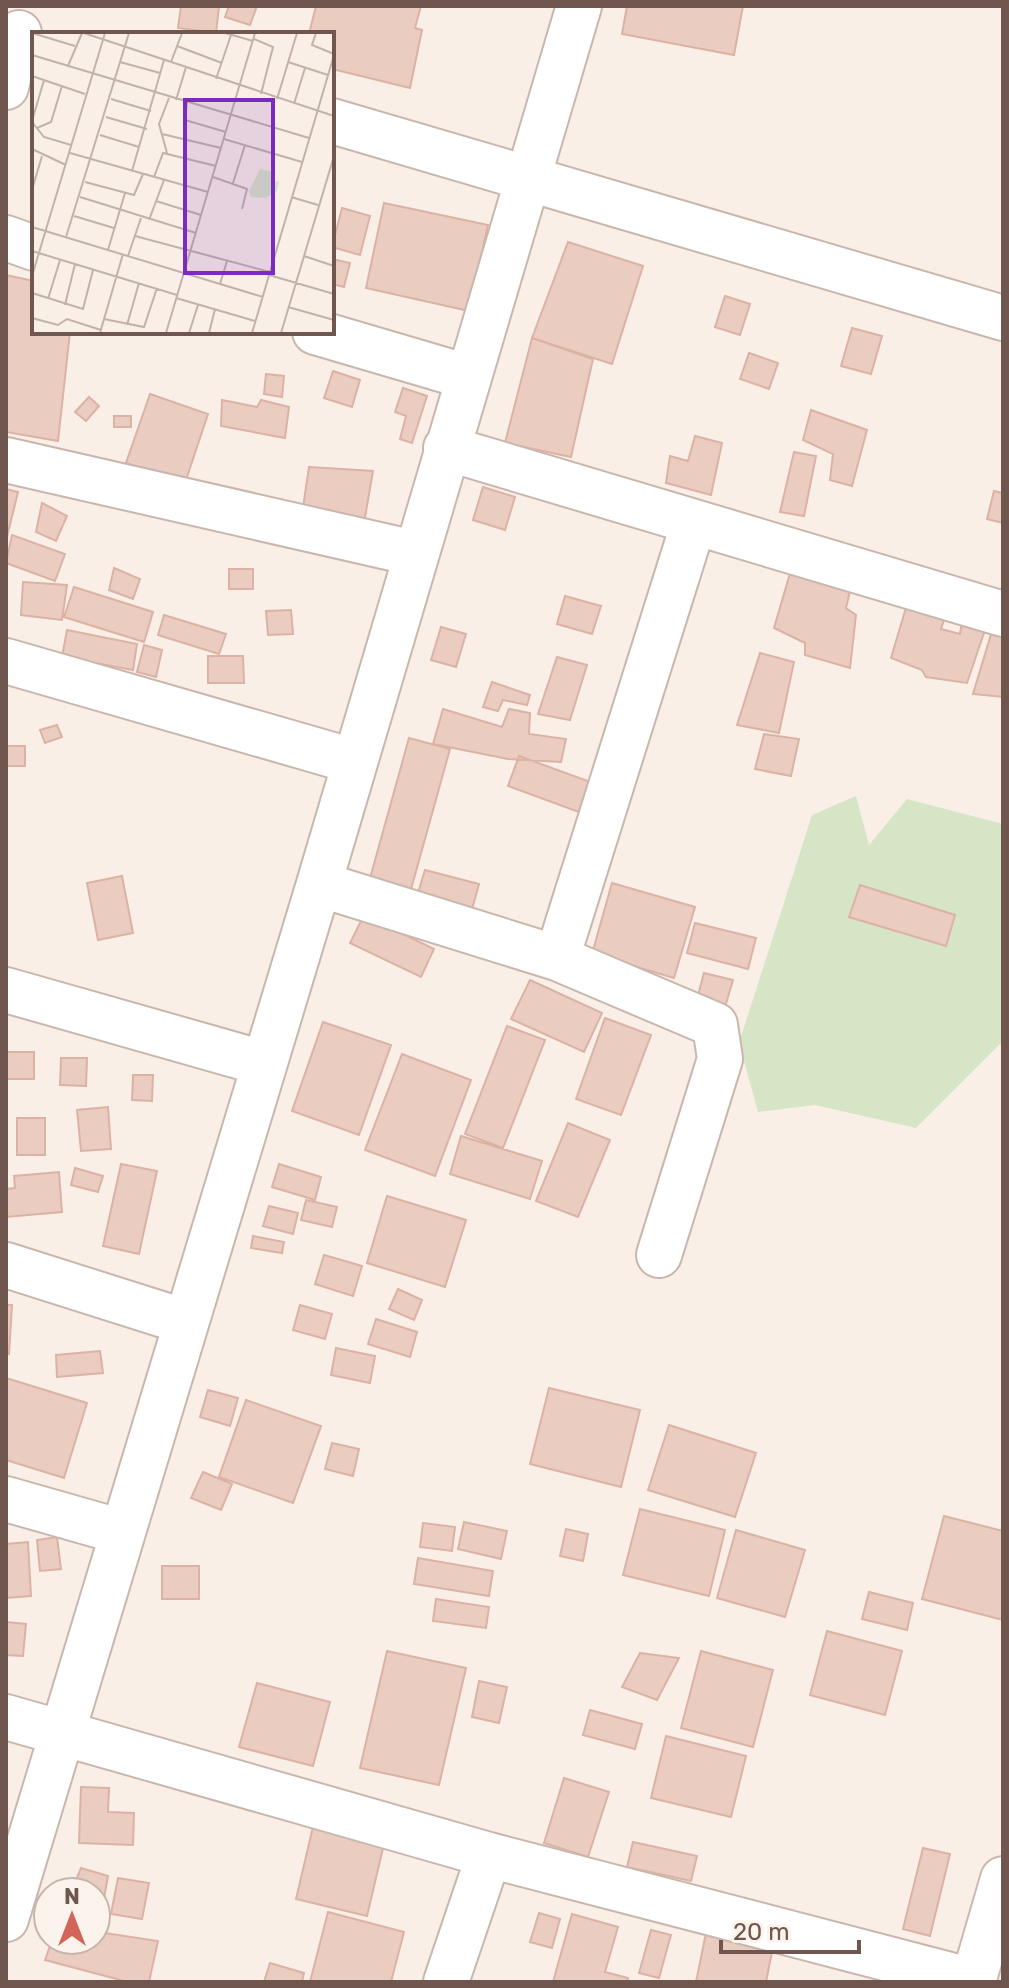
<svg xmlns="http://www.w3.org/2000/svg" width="1009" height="1988" font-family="Rubik,sans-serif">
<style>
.green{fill:#d7e5c7}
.building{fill:#ebccc1;stroke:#dbb2a4;stroke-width:2}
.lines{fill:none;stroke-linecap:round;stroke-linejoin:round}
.minor-casing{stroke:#c9b7ae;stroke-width:48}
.secondary-casing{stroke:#cdb8af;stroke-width:48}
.minor{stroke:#fff;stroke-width:44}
.secondary{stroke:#fff;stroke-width:44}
.inset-road{fill:none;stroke:#c2b2a9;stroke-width:2}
.view{fill:#7b2cbf;fill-opacity:0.15;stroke:#7b2cbf;stroke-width:4}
.inset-edge{fill:none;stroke:#6f564e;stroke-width:4}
</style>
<rect width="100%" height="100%" fill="#f9efe6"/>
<!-- green -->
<path class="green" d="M856,796L869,845L907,799L1003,824V1041L916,1128L815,1105L758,1112L739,1043L812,815Z"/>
<!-- building -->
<path class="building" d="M181,6L219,7L216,33L178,28Z
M229,6H257L250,25L225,17Z
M316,6H421L415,28L422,30L410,88L332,69V34H309Z
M627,6H743L734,55L622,34Z
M384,203L488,225L469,311L366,288Z
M342,208L370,216L360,255L332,247Z
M568,242L643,266L612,364L532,338Z
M332,259L350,263L344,287L332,284Z
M6,275L34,281V332H70L58,441L6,432Z
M725,296L750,304L740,335L715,327Z
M852,328L882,336L871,374L841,366Z
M532,338L593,359L571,457L505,443Z
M749,353L778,363L769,389L740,379Z
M333,371L360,380L352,407L324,398Z
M266,374L284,376L282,397L264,394Z
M403,388L427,396L412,443L400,439L406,416L395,412Z
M150,394L208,414L185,483L126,463Z
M89,397L99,406L86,421L75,412Z
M222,400L257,407L261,400L289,407L285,438L221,426Z
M811,410L867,430L852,486L830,480L833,454L803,440Z
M114,416H131V427H114Z
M695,436L722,443L711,495L666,483L670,456L688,461Z
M794,452L816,456L804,516L780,512Z
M309,467L373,471L363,529L301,521Z
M483,487L515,497L505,530L473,520Z
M6,489L18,492L6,541Z
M994,491L1003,493V523L987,519Z
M42,503L67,516L56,541L36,532Z
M12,535L65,554L55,581L6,563Z
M114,568L140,579L133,599L109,590Z
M229,569H253V589H229Z
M791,570L852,583L846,608L856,615L850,668L805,655V643L774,628Z
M23,582L67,585L62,620L21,615Z
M74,587L153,612L144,642L64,617Z
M565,596L601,606L592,634L557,624Z
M908,601L947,611L941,629L960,634L963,616L988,621L967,683L926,677L922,670L891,658Z
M291,610L293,634L268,635L266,611Z
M164,615L226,634L219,654L158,635Z
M441,627L466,634L456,667L431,660Z
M67,630L137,644L133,670L62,657Z
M992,631L1003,634V697L973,694Z
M144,645L162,650L156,677L137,672Z
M760,653L794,662L779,733L737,725Z
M208,656H243L244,683H208Z
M557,657L587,665L570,720L538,714Z
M492,682L530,695L527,705L503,700L498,711L483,707Z
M443,709L502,727L509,709L530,713L529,734L566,739L561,762L508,759L433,744Z
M57,725L62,737L45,743L40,730Z
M764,734L799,739L791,776L755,769Z
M409,738L450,749L408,900L367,889Z
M6,746H25V766H6Z
M519,756L607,788L595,818L508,786Z
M425,870L479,884L469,920L414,906Z
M122,876L133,933L98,940L87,883Z
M612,883L695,907L674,978L592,954Z
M860,885L955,915L946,946L849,917Z
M364,915L434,949L421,977L350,943Z
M695,923L756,938L748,969L687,953Z
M704,973L733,980L725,1007L697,999Z
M530,980L602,1013L584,1052L511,1019Z
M605,1018L651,1035L621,1115L576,1099Z
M323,1022L391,1045L359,1135L292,1111Z
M507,1026L545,1040L503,1148L465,1134Z
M6,1052H34V1079H6Z
M402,1054L471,1080L435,1176L365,1150Z
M61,1058H87L86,1086L60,1085Z
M133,1075H153L152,1101L132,1100Z
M108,1107L111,1149L81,1151L77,1110Z
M17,1118H45V1155H17Z
M568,1123L610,1140L578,1217L536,1201Z
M461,1136L542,1161L530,1199L450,1174Z
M121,1164L157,1171L139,1254L103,1246Z
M279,1164L321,1177L315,1200L272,1187Z
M75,1168L103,1176L98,1192L71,1185Z
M59,1172L62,1212L6,1217V1189L15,1188L14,1176Z
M387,1196L466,1220L445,1287L367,1263Z
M306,1200L337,1207L332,1227L301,1220Z
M269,1206L298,1213L293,1234L263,1226Z
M253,1236L284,1242L282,1253L251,1248Z
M324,1255L362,1266L353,1296L315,1284Z
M398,1289L422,1300L414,1320L389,1309Z
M6,1305H12L9,1354H6Z
M300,1305L332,1314L325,1339L293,1330Z
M376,1319L417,1332L410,1357L368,1344Z
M336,1348L375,1356L370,1383L331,1375Z
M100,1351L103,1373L57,1377L56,1355Z
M6,1378L87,1403L64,1478L6,1460Z
M549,1388L640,1410L621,1487L530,1464Z
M208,1390L238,1398L230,1426L200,1417Z
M246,1400L321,1426L293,1503L219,1477Z
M669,1425L756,1453L735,1517L648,1490Z
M332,1443L359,1449L353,1476L325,1469Z
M203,1472L232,1484L221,1510L191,1498Z
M640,1509L725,1530L709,1596L623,1575Z
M944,1516L1003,1531V1620L922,1599Z
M464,1522L507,1531L501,1559L458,1549Z
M423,1523L455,1527L452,1551L420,1547Z
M566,1529L588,1534L583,1561L560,1556Z
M736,1530L805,1550L785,1617L717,1598Z
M57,1537L61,1569L40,1571L37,1540Z
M28,1542L31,1596L6,1598V1544Z
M418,1558L493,1571L489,1596L414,1584Z
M162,1566H199V1599H162Z
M869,1592L913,1603L907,1630L862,1619Z
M436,1599L489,1607L486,1628L433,1621Z
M6,1622L26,1624L23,1656L6,1655Z
M827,1631L902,1651L885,1715L810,1695Z
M387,1651L466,1668L439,1785L360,1768Z
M701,1651L773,1670L753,1747L681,1728Z
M640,1653L679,1658L657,1700L622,1687Z
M479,1681L507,1687L499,1723L472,1717Z
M257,1683L330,1702L313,1766L239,1747Z
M590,1710L642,1724L635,1749L583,1735Z
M666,1736L746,1756L731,1817L651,1798Z
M564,1778L609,1792L588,1857L544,1843Z
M81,1787L109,1788L108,1812L134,1813L133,1845L79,1843Z
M316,1814L387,1831L367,1916L296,1899Z
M633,1842L697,1856L691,1881L627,1867Z
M923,1848L950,1854L930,1936L903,1929Z
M81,1868L108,1876L98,1932L158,1941L149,1982H128L45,1960L52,1940H96V1892H71Z
M118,1878L149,1883L142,1919L111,1914Z
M328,1912L404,1932L391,1982H310Z
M539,1913L560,1919L552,1948L530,1942Z
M572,1914L618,1927L605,1972L628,1978L627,1982H553Z
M651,1930L671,1935L659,1978L639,1973Z
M706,1933L773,1947L766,1982H696Z
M270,1963L304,1973L302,1982H264Z"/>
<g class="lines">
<!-- minor casing -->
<g class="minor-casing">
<path id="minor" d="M6,87L19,33
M332,121L1003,318
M6,238L34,248
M315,332L468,377
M446,448L1003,614
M6,460L414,553
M6,661L353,761
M319,884L557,958L715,1025L720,1059L659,1255
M557,958L694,522
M6,990L263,1063
M6,1265L186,1322
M6,1499L122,1532
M6,1717L489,1855L973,1981
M6,1919L319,884L579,6
M446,1982L489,1855"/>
</g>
<!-- secondary casing -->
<g class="secondary-casing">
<path id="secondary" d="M973,1982L1003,1879"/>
</g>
<!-- minor -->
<use href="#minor" class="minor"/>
<!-- secondary -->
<use href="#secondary" class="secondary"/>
</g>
<!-- overview -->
<g transform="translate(32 32)">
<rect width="302" height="302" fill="#f9efe6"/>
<path d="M228,137L241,140L242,149L247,150L245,159L233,166L219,165L217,159Z" fill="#d7e5c7"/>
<path class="inset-road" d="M0,1L43,14M52,1L302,84M193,1L221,9M284,1L280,13L302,22M222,7L241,15L229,62M145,14L190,31M0,23L277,106M88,30L128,41M139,30L150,1M256,30L296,43M36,34L50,1M0,44L53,62M184,47L199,3M79,67L119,79M245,67L265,1M144,68L154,35M155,70L153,88L194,100M262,72L273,36M74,85L115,97M0,89L12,48M0,90L12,105L39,113M5,96L19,90L30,54M130,102L189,116M68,103L107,115M192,107L270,130M0,117L34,133M38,121L176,160M135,121L127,92L137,66M100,139L132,28M122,145L131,121L184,134M181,145L215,157L210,177M53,150L102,163L111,142M201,151L213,113M0,158L10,124M48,165L164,201M259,165L286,173M124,169L169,183M42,184L82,196M117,188L132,148M0,195L231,265M103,204L238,240M34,205L97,1M76,218L93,161M0,219L145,263M96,224L109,186M272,224L302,234M237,243L302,262M0,244L73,1M188,252L195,229M0,261L51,277L61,238M144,266L223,289M16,267L28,228M33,273L43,232M256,275L302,288M0,286L26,293L35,287L69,298M72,287L112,295L125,256M95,293L107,251M68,301L91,222M134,301L223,1M157,301L166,273M177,301L183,277M220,301L302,23M249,301L302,124"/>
<path class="view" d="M153,68H241V241H153Z"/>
<rect width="302" height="302" class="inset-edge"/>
</g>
<!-- border -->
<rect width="1009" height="1988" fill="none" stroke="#6f564e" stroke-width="16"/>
<!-- north arrow -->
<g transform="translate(72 1916)"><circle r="38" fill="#fcf4ec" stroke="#c4b5ad" stroke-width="2"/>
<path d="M0-6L14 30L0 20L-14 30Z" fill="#d3665b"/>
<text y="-12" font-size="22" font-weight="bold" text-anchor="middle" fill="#6f564e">N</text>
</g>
<!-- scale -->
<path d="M721 1940v12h138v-12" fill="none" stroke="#6f564e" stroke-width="4"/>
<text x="733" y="1940" font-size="24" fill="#6f564e" stroke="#fcf4ec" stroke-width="6" paint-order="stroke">20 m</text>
</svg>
